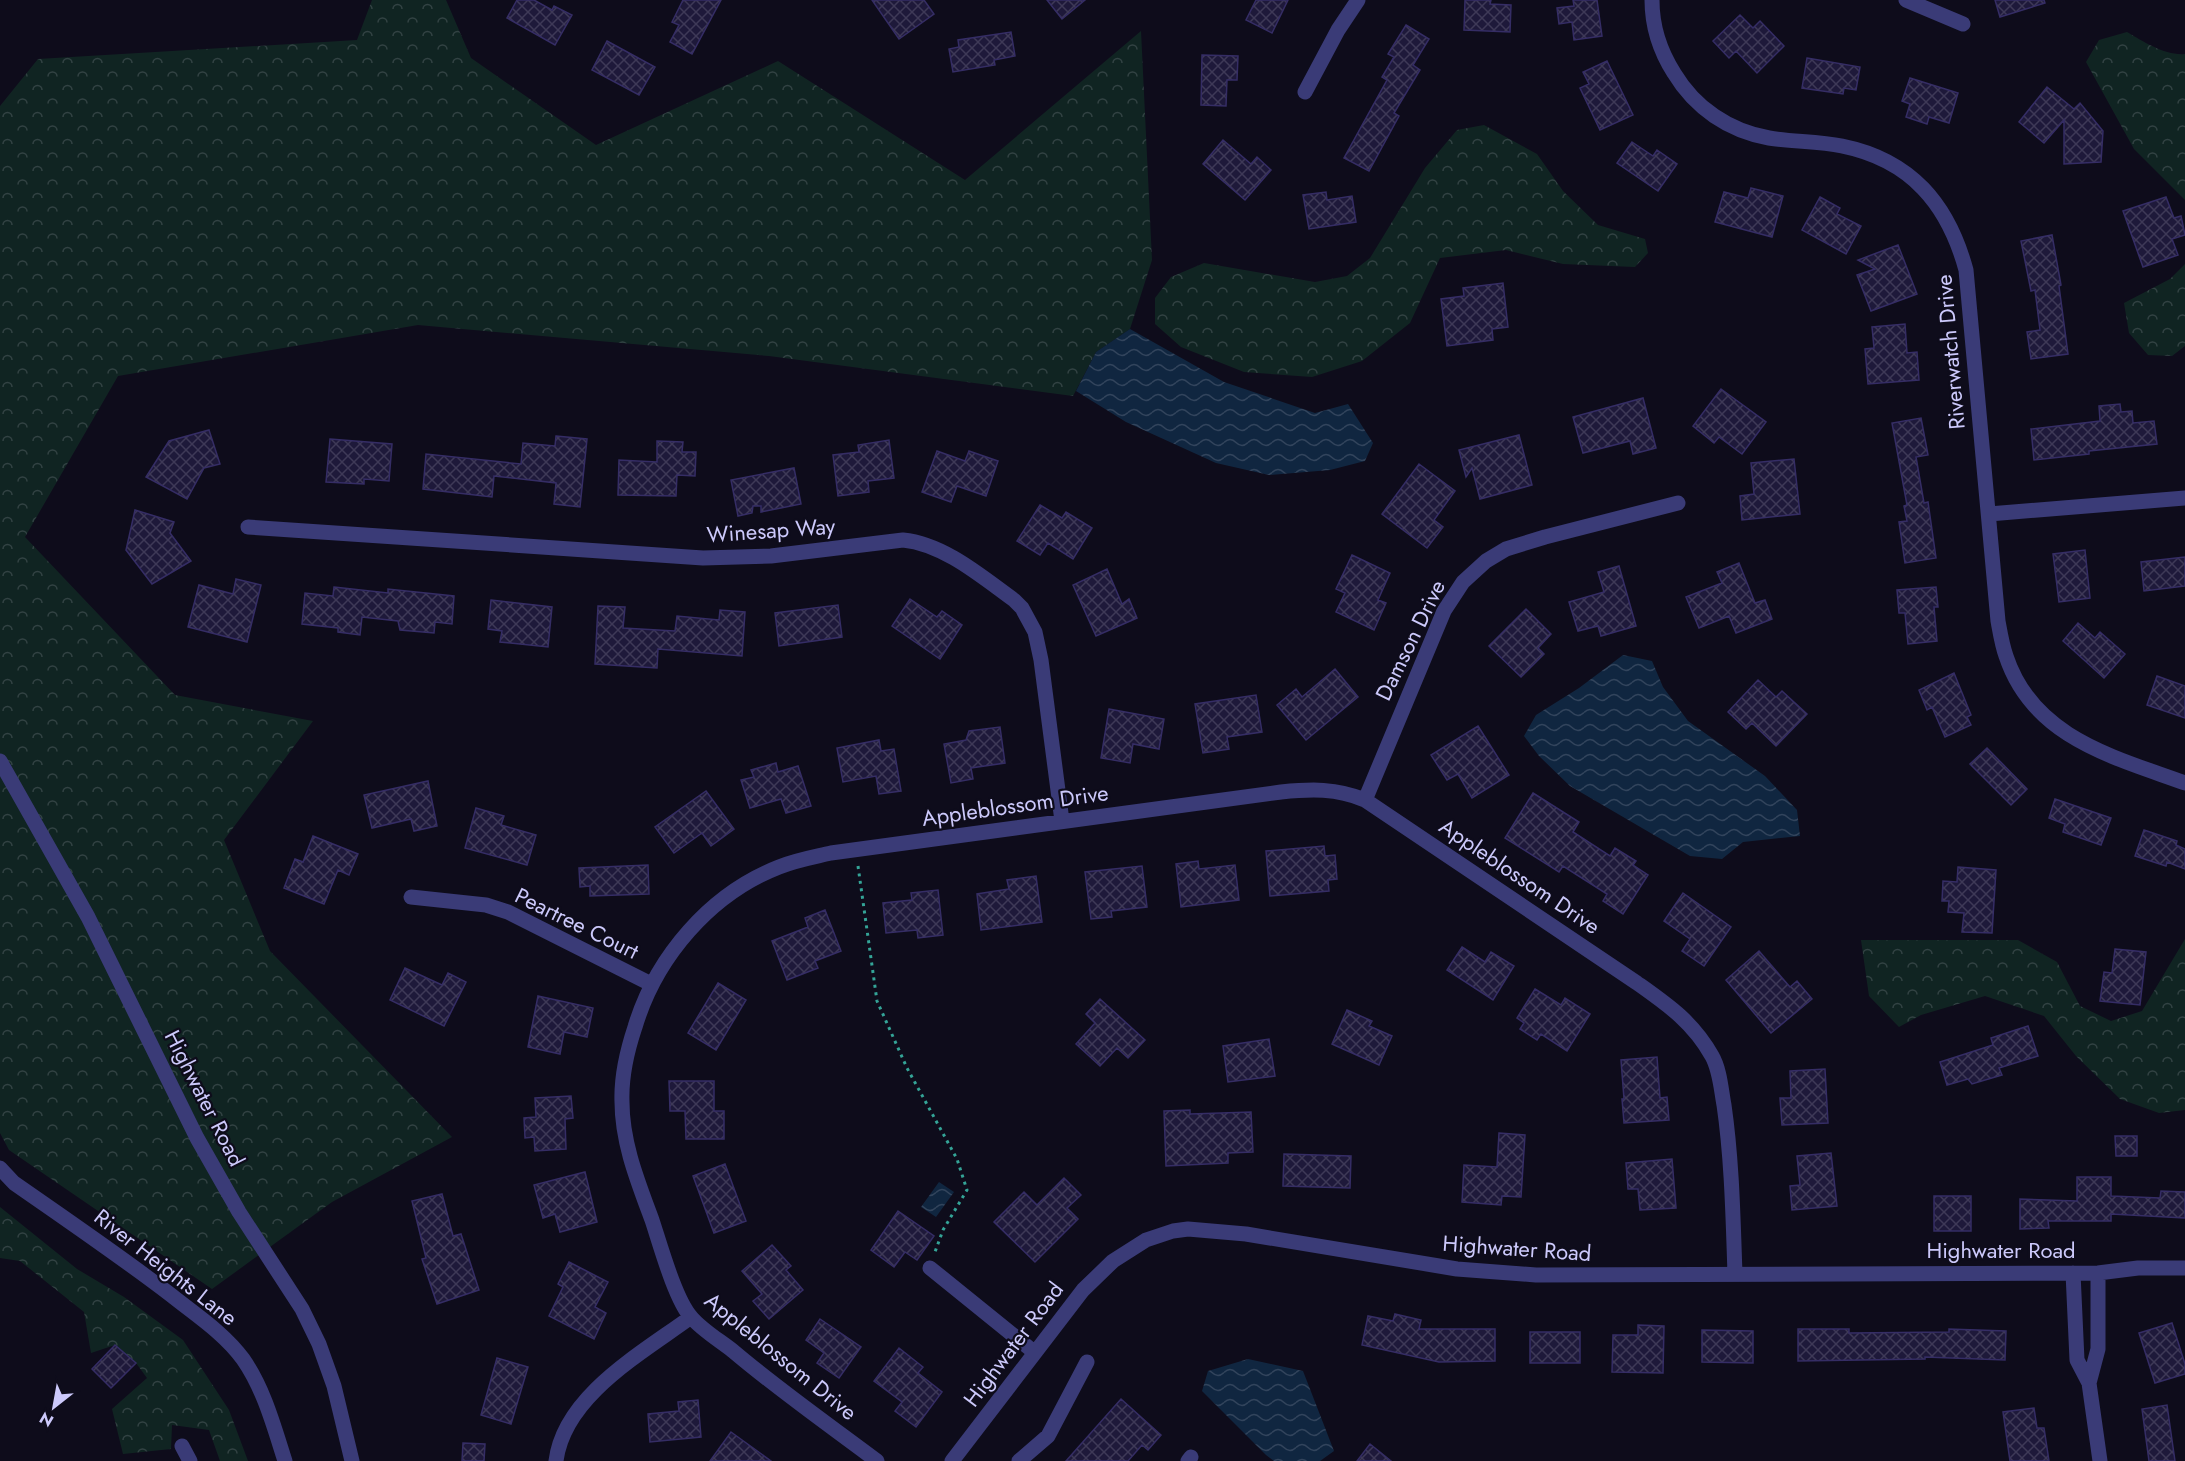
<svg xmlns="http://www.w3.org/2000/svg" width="2185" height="1461" font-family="Jost,sans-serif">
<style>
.forest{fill:url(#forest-crowns)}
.water{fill:url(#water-waves)}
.building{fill:url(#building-cross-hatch);stroke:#352d65;stroke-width:1.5}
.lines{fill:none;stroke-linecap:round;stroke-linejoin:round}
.path{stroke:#34a497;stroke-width:3;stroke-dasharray:3 4.5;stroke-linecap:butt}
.minor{stroke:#3a3b77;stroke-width:15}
.labels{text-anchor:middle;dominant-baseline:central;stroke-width:4.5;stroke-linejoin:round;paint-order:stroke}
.street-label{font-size:22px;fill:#ccc9fb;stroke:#0e0c1b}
</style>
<defs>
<pattern id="forest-crowns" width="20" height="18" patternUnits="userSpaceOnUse" patternTransform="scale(1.5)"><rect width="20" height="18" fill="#102422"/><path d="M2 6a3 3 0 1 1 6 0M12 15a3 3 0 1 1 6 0" fill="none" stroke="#324243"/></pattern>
<pattern id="water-waves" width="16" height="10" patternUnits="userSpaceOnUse" patternTransform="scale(1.5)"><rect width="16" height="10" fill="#102640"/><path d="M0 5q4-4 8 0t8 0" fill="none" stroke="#32445c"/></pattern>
<pattern id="building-cross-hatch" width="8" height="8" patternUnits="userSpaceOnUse" patternTransform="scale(1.5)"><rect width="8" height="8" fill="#1e193a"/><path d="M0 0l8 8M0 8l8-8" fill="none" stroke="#3e3957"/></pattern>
</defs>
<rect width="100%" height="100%" fill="#0e0c1b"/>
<!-- forest -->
<path class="forest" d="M372,0H446L471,58L596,145L778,61L965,180L1141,31L1152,260L1130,329L1096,352L1073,396L769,356L418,325L118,376L25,537L175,695L313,721L224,840L270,951L452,1137L332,1202L212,1289L9,1150L0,1133V106L38,59L357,40Z
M2127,32C2144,42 2166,56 2185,54V200L2134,149L2086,62L2099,40Z
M1484,125L1537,154L1563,191L1598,225L1645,239L1648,253L1635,267L1563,264L1506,250L1440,258L1410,323L1362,361L1312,377L1244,372L1181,347L1155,324V298L1171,277L1204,263L1315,282L1347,276L1370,258L1425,168L1457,130Z
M2185,264V346L2172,356L2148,355L2129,333L2124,303L2170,279Z
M2185,939V1110L2159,1113L2120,1099L2076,1056L2044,1016L1985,996L1921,1015L1899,1027L1869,996L1861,940H2018L2057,962L2080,1006L2111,1021L2142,1011Z
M0,1207L77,1269L124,1297L183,1340L229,1410L248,1461H220L209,1430L172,1425L171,1449L123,1454L112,1409L147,1378L136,1363L115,1345L91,1353L84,1312L20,1261L0,1258Z"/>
<!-- water -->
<path class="water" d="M1130,329L1224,382L1315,413L1348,404L1373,443L1365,461L1330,470L1269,475L1216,463L1126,422L1076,391L1096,352Z
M1623,655L1652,661L1663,687L1688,721L1765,776L1797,810L1800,836L1743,842L1722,859L1690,856L1570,786L1539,756L1524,736L1536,715L1579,688Z
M939,1182L954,1192L936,1217L921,1207Z
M1248,1359L1303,1371L1334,1451L1320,1461H1274L1266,1455L1202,1391L1208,1371Z"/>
<!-- building -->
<path class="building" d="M517,0H534L552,10L554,6L572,15L555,45L507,18Z
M683,0H721L692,54L670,42L679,25L672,22Z
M872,0H924L934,14L899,39Z
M1047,0H1085L1062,19Z
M1256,0H1288L1272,33L1246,20Z
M1465,0H1491L1490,4L1511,5L1510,32L1464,30Z
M1573,0H1597L1602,36L1574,40L1572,22L1559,24L1557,8L1574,6Z
M1995,0H2044L2045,3L2000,17Z
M1740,15L1753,28L1760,21L1784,46L1757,73L1736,51L1729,58L1713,41Z
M1406,25L1429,39L1413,65L1420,70L1394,113L1399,116L1369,171L1344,158L1387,80L1382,77L1394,57L1388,54Z
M1011,32L1015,56L994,60L995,65L953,72L949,49L959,47L958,40Z
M607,41L655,67L639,95L592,70Z
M1202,55L1238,56L1237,80H1227L1226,106L1201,105Z
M1807,58L1860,67L1856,90L1844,88L1843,94L1802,88Z
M1607,61L1633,115L1600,130L1580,88L1589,84L1583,72Z
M1910,78L1958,93L1949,123L1929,117L1927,124L1906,117L1910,104L1902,101Z
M2047,87L2074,109L2080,103L2103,131L2101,162L2064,164V120L2044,143L2019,122Z
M1223,140L1251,164L1257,157L1271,170L1245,200L1203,164Z
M1632,142L1653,156L1657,150L1677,164L1658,191L1617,163Z
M1751,188L1783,196L1772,237L1715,222L1724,192L1748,198Z
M1326,192L1327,200L1352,196L1356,222L1309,229L1303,195Z
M1820,197L1840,208L1837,214L1861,226L1846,254L1802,230Z
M2166,197L2174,218L2181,216L2185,235L2172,239L2178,255L2143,267L2123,211Z
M2052,235L2061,285L2059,286L2068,354L2031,359L2027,332L2040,330L2035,290L2031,291L2021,241Z
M1898,245L1917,294L1871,311L1857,275L1875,269L1858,260Z
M1503,283L1508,327L1492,329L1493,340L1447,346L1441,299L1464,296L1463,288Z
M1905,324L1907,353L1917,352L1919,380L1868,384L1865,349L1874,348L1872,327Z
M1721,389L1766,422L1742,454L1719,437L1714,443L1693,426Z
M1643,398L1656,448L1633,454L1630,441L1583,453L1573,417Z
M2120,404L2121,412L2132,411L2133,423L2154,421L2157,444L2089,451V454L2034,460L2031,429L2100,421L2099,406Z
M1921,418L1928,455L1916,457L1924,503L1928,502L1936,558L1905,563L1899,522L1907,521L1904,506L1907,505L1892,423Z
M209,430L220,464L204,468L187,499L146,477L169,441Z
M1519,435L1532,485L1480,499L1472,468L1466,477L1459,450Z
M556,436L587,439L580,507L554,504L556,483L494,476L492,497L423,489L426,454L521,464L523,443L555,446Z
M330,439L392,444L389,481L364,479V484L326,482Z
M889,440L894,478L868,481L869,492L838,496L833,455L859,452L858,445Z
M657,441L683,442L682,452H696L695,476L677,475L676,496L618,495L619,460L657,462Z
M937,451L965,461L969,451L998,461L986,496L957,486L951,502L922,492Z
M1794,459L1800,514L1742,520L1740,496L1754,494L1751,463Z
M1419,464L1455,491L1434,520L1443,527L1427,548L1382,514Z
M794,468L801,504L761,512V506H753L752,513L738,516L731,480Z
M1040,505L1062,518L1066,512L1092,528L1073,559L1048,543L1040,555L1017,541Z
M135,510L174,522L170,533L191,561L152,584L126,550Z
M2085,550L2090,598L2059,602L2053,554Z
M1352,555L1390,573L1378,600L1386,603L1374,630L1336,612L1345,593L1336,589Z
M2185,557V586L2144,591L2141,562Z
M1739,563L1755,603L1765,600L1772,619L1736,633L1729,616L1699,628L1686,597L1722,583L1717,572Z
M1619,566L1636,626L1601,636L1598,626L1578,631L1569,602L1604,592L1598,572Z
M1107,569L1122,604L1129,599L1137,618L1096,636L1073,585Z
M236,579L261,585L247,642L188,627L199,585L233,594Z
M334,587L388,593V589L454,596L452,624L435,622L434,633L400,630L398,621L362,617L360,635L338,632V628L302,624L305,593L333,596Z
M1936,587L1938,607H1934L1937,641L1908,644L1905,613H1899L1897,590Z
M910,599L937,617L942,611L962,625L940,659L892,626Z
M491,600L552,607L548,647L500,642L502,631L488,629Z
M838,605L842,637L779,646L775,613Z
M598,606L625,607L623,628L675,631L677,616L719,620L720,610L745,612L742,656L658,649L657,668L595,664Z
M1526,609L1551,634L1538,648L1544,654L1521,677L1489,646Z
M2078,623L2095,638L2100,632L2125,654L2104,678L2063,641Z
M1335,669L1358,697L1306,740L1277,705L1296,689L1302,697Z
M1954,673L1971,715L1967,717L1971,725L1945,737L1932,707L1927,710L1919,690Z
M2157,676L2185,686V718L2147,705Z
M1758,680L1776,697L1782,691L1807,714L1776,746L1752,723L1746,729L1728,712Z
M1256,695L1262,732L1227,737L1229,749L1203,753L1195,704Z
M1109,709L1164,719L1159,749L1133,744L1130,763L1101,758Z
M1478,726L1509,775L1472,798L1458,774L1447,780L1431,755Z
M1000,727L1005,763L971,768L973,779L951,783L944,744L966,740L969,731Z
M879,740L881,751L894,749L901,791L879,794L876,776L843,782L837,748Z
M1987,748L2027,789L2011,805L1970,764Z
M776,763L778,772L798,766L811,806L786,813L781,799L750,808L741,780L754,777L751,770Z
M428,781L437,826L414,831L411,819L372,828L364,795Z
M706,791L734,829L711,846L702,833L674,853L655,827Z
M1533,793L1579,822L1573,832L1610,856L1615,848L1636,861L1633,865L1648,875L1623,914L1603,901L1607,894L1563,866L1559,872L1505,838Z
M2055,799L2111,818L2101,845L2063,832L2065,824L2049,818Z
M476,808L504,816L501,825L536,835L527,865L465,848Z
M2144,830L2177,841L2176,845L2185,849V869L2167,862L2166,866L2135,856Z
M313,836L358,854L349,875L338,870L324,904L284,888L295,859L303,862Z
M1324,846L1325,856L1335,855L1337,879L1328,880L1329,891L1270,896L1266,851Z
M1198,861L1199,869L1235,865L1239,900L1181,907L1176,864Z
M648,865L649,894L590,896V886L580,887L579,868Z
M1142,866L1147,907L1111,911L1112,917L1091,919L1085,872Z
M1958,867L1996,870L1992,933L1962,932L1964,913L1948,912L1949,901H1942L1943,881L1957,882Z
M1036,876L1042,922L981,930L977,894L1009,889L1007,880Z
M938,890L943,935L918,938L917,930L886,933L883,903L912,900L911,893Z
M1683,893L1731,927L1704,966L1682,951L1690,939L1664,921Z
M825,910L841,951L815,961L818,968L787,980L772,941L808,927L805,918Z
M1462,947L1485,962L1491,952L1514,966L1493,1000L1447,970Z
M2115,949L2146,952L2140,1005L2100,1001L2104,972L2112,973Z
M1759,951L1790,987L1797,981L1812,999L1771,1033L1726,980Z
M405,968L442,985L448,973L466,982L444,1026L390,1000Z
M718,983L746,1000L716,1050L688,1033Z
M1535,989L1561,1005L1565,998L1590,1014L1567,1051L1541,1034L1537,1040L1520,1029L1524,1023L1517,1018Z
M538,996L593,1008L587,1037L564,1032L560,1054L528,1047Z
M1100,999L1145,1040L1128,1058L1117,1048L1100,1066L1076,1044L1095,1023L1086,1014Z
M1347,1010L1372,1021L1369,1026L1392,1036L1379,1065L1332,1044Z
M2028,1026L2038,1056L1999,1068L2002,1075L1972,1084L1968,1079L1947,1085L1940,1062L1993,1045L1991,1038Z
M1269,1039L1275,1076L1228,1082L1223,1046Z
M1657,1057L1660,1098L1667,1097L1669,1120L1624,1123L1622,1099H1624L1621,1060Z
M1825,1069L1828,1123L1782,1125L1780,1098H1791L1790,1071Z
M669,1081H714V1111H724V1139H686L685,1111H670Z
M571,1096L573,1118L565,1119L566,1149L535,1151L534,1137L525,1138L524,1118L536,1117L535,1098Z
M1190,1110V1114L1251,1112L1253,1152L1228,1153V1163L1166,1166L1164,1111Z
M1499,1133L1525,1135L1521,1197L1502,1196L1501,1205L1462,1202L1464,1165L1497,1167Z
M2115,1136H2137V1156H2116Z
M1831,1153L1837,1206L1792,1210L1790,1186L1800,1185L1797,1156Z
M1284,1154L1351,1156L1350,1188L1283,1186Z
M1672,1159L1676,1208L1640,1210L1638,1189H1628L1626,1163Z
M725,1164L746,1221L714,1233L693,1176Z
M585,1172L597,1222L560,1232L555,1214L543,1218L534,1185Z
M2077,1177H2111V1196L2160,1198L2161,1191L2185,1192V1218L2111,1214V1221H2048L2049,1228L2020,1229V1199L2077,1201Z
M1064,1178L1081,1195L1067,1208L1078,1219L1035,1262L994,1222L1024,1192L1037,1205Z
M442,1194L453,1236L461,1234L479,1290L437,1304L422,1259L426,1258L412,1201Z
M1934,1196H1971V1231H1934Z
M898,1211L934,1236L917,1260L905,1252L894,1267L871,1250Z
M772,1245L791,1266L786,1270L803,1290L769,1319L753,1301L762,1294L742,1271Z
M569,1262L608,1282L595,1307L606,1313L594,1339L549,1316L563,1287L558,1284Z
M1395,1314L1421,1320L1419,1329H1495V1361L1439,1362L1362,1345L1368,1316L1393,1321Z
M820,1319L861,1347L839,1378L817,1363L824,1353L806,1340Z
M2172,1323L2185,1364V1374L2155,1383L2139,1333Z
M1638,1325L1664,1326L1663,1373L1612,1372L1613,1335H1638Z
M1798,1329H1849V1333L1949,1332V1329L2006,1331L2005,1360L1925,1357V1359L1798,1361Z
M1702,1330L1753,1331V1363L1702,1362Z
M1530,1332H1580V1363H1530Z
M115,1345L136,1363L111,1388L92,1369Z
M899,1348L923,1367L918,1373L942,1392L916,1427L895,1411L902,1402L874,1381Z
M497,1358L528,1367L511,1424L481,1415Z
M1121,1399L1161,1435L1148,1450L1142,1445L1128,1461H1066Z
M698,1400L701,1437L650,1442L648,1414L679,1411L678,1402Z
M2167,1405L2175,1461H2149L2142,1409Z
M2034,1408L2037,1428H2044L2049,1461H2010L2003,1412Z
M731,1432L771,1461H710Z
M463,1443L485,1444L484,1461H462Z
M1370,1444L1391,1461H1357Z"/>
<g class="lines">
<!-- path -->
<path class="path" d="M858,866L877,1001L907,1068L957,1159L967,1190L943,1230L935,1252"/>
<!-- minor -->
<path class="minor" d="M1652,0C1652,26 1660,51 1674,73C1695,108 1729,131 1769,138C1793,142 1818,141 1842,146C1911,160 1948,204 1966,270L1998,621C2000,632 2002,645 2006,656C2033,738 2114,757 2185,783
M1906,0L1963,24
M1305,92L1338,30L1358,0
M1989,514L2185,498
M248,527L703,558L771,556L903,540C944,544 982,577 1014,600L1022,608L1035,632L1041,660L1062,821
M0,761L88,917L197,1138L239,1212L302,1309L319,1344L334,1386L352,1461
M1365,800L1444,611L1463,582L1486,561L1506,549L1545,537L1678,503
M411,897L486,905L508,912L651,984
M0,1168L14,1183C67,1220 120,1256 171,1295C196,1315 224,1333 243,1359C264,1389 274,1427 285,1461
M930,1268L1034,1352
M2073,1273L2077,1360L2089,1383L2100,1461
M2089,1383L2098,1349V1273
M182,1446L190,1461
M556,1461C564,1396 642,1353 691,1317
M877,1461C829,1425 779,1390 733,1351C719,1340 702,1330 691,1317C675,1299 660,1244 652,1220C638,1182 622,1143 622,1102C621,1076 627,1051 635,1027C656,957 710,894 779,867C796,860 814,857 831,853L1281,792C1311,789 1336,788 1365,800L1637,983C1668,1005 1693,1022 1712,1056C1720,1070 1721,1089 1724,1105C1732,1160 1733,1218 1735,1274
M952,1461L1083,1290L1113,1261L1146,1240L1173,1231L1188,1229L1246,1234L1457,1269L1536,1275L2098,1273L2138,1268H2185
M1019,1461L1048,1436L1087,1362
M1188,1461L1191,1457"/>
</g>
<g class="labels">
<!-- street labels -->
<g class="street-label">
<text transform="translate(1950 352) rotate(-95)">Riverwatch Drive</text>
<text transform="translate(771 530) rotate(-4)">Winesap Way</text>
<text transform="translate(1410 640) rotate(-64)">Damson Drive</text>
<text transform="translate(1015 805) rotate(-8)">Appleblossom Drive</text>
<text transform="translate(1520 876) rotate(34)">Appleblossom Drive</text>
<text transform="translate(577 923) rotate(26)">Peartree Court</text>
<text transform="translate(205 1098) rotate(63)">Highwater Road</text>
<text transform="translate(1517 1248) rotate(4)">Highwater Road</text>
<text x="2001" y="1250">Highwater Road</text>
<text transform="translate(166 1267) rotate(38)">River Heights Lane</text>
<text transform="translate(1013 1344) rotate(-53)">Highwater Road</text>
<text transform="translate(781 1356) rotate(39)">Appleblossom Drive</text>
</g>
</g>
<!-- north arrow -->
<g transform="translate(54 1407) rotate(211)" stroke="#0e0c1b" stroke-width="4.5" paint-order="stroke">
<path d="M0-4.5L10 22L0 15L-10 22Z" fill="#ccc9fb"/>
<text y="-9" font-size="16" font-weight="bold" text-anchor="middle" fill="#ccc9fb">N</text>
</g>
</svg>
